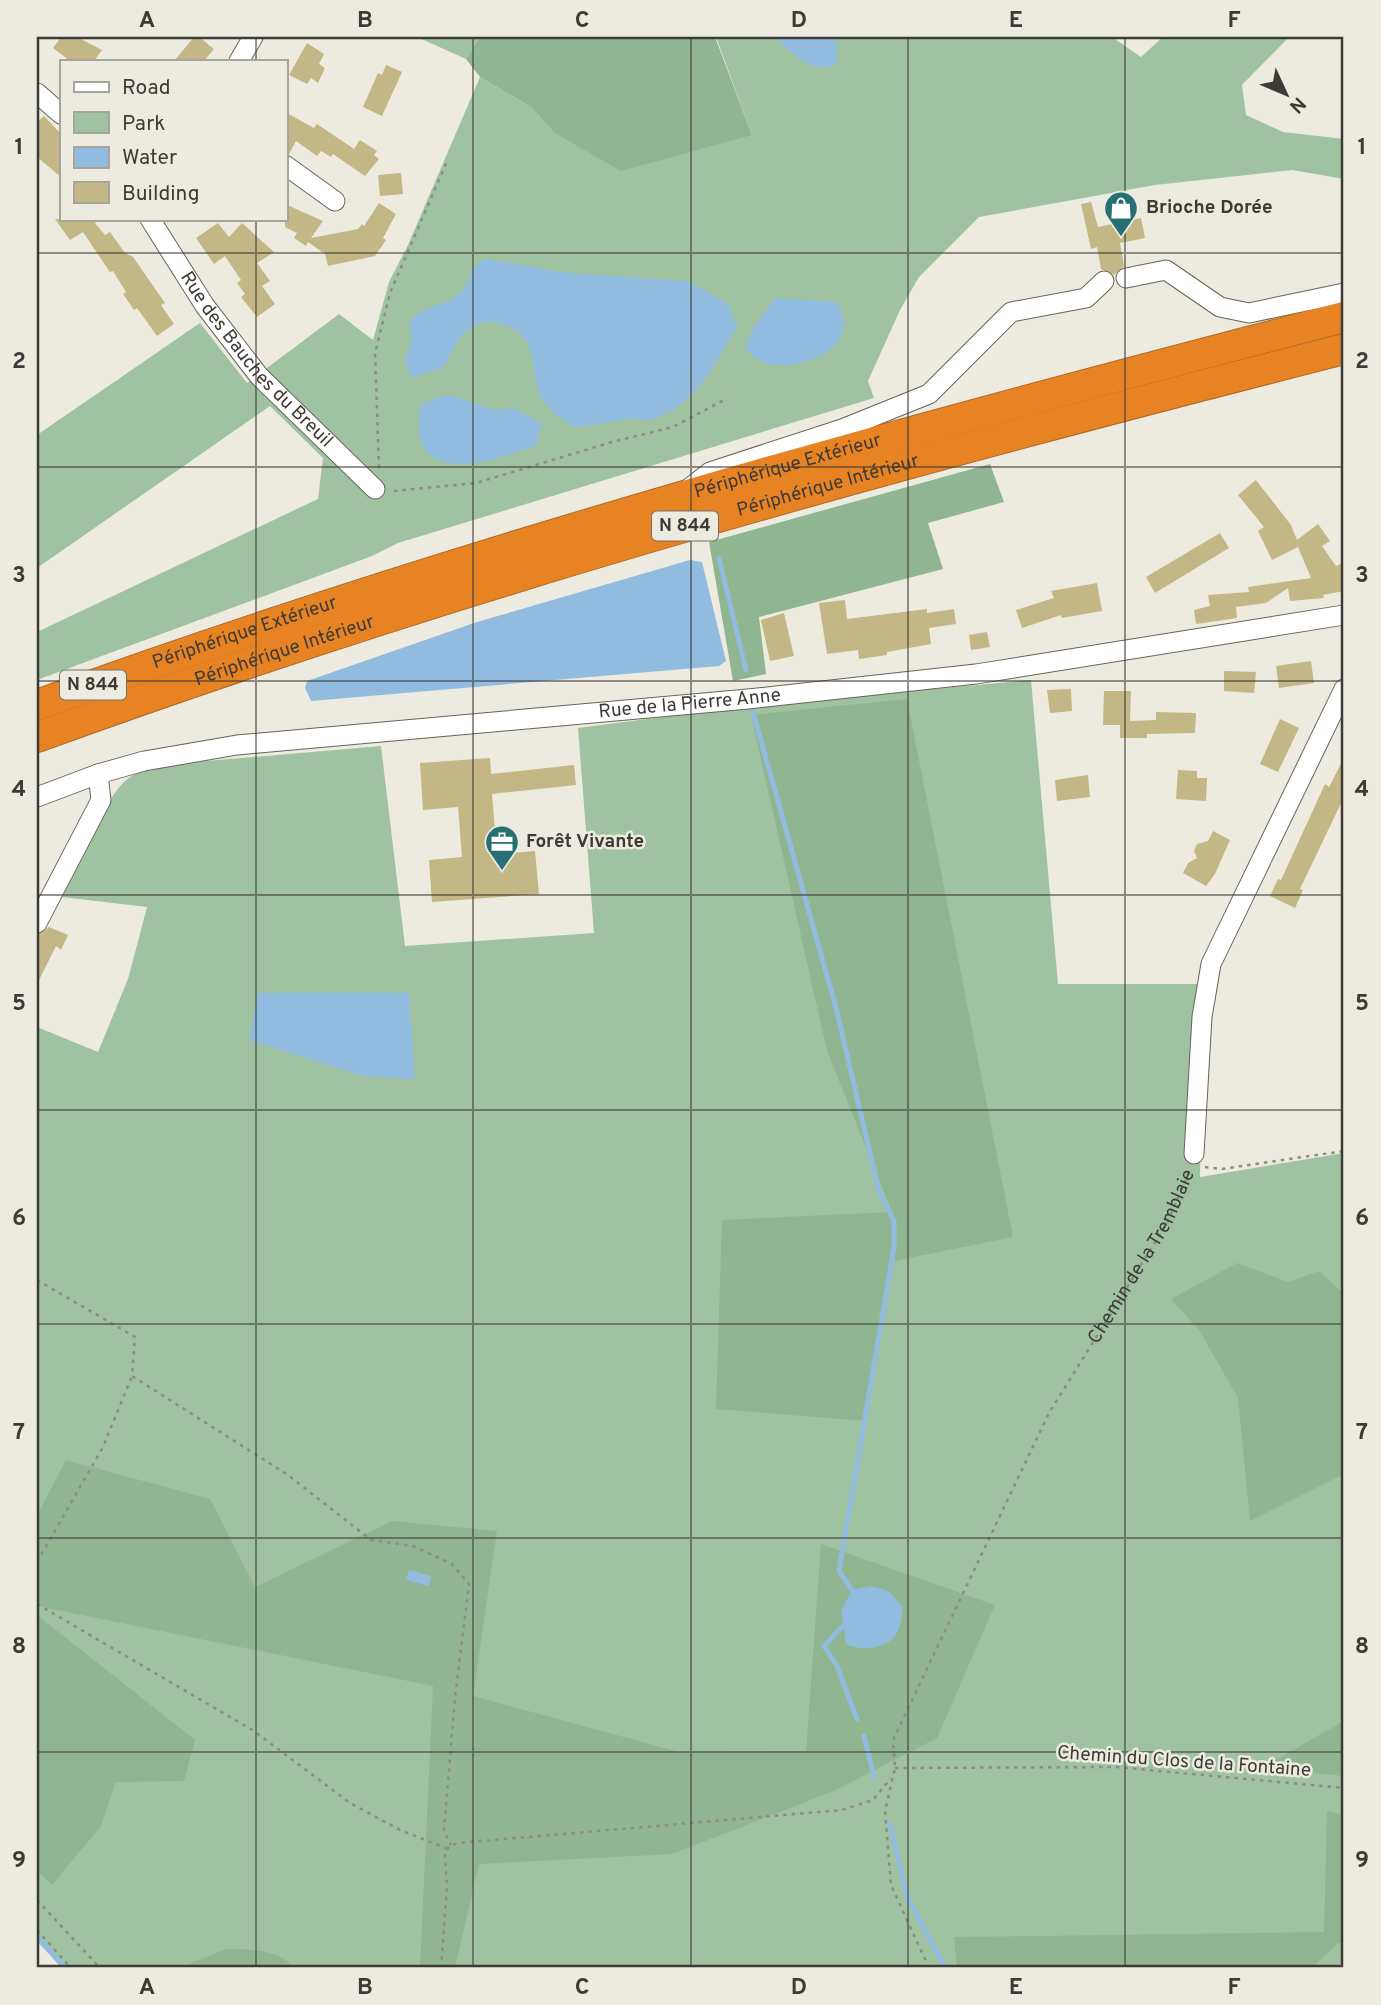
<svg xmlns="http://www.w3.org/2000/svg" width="1381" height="2005" font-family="Overpass,sans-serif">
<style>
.green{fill:#9fc3a1}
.forest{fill:#8fb691}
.water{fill:#91bcdf}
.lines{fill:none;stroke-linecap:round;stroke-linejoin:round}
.stream{stroke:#91bcdf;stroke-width:5}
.building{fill:#c3b786}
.minor-casing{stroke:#66645b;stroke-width:21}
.highway-casing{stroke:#ac6a2a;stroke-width:32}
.path{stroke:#8e8d85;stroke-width:2.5;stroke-dasharray:3.5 5;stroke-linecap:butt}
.minor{stroke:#fff;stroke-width:19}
.highway{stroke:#e88323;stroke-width:30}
.grid{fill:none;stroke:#3c3b37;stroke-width:2;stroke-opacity:0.55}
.labels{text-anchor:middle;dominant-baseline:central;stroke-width:5;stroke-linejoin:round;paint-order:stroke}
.shield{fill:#edebe0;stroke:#71706a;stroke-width:2}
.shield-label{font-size:18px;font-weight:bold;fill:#3c3b37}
.poi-label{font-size:19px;font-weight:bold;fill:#3c3b37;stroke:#edebe0;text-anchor:start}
.street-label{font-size:19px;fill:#3c3b37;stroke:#edebe0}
.neatline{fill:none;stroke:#3c3b37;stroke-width:2.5}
.grid-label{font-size:23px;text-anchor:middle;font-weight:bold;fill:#3c3b37}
</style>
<rect width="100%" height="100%" fill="#edebe0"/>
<!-- green -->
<path class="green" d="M417,37H480L466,59Z
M716,37H773L814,66L837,62V37H1112L1141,57L1163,37H1289L1242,85L1246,115L1283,132L1344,139V179L1292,170L1155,185L979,217L919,277L900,310L868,381L874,398L398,543L372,556L37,680V632L318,499L323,458L270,406L37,568V435L200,323L247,383L339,314L373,340L389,282L408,245L480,77L531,107L553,132L752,135Z
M1031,680L1058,984H1202L1200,1177L1344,1153V1968H64L37,1941V1027L98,1052L128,979L147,907L62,897C74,872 106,797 125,781C137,770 156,767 171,764L381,746L405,946L594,933L578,728L754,705Z"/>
<!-- forest -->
<path class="forest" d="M480,37H715L752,135L621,171L553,132L531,107L480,77L466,59Z
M990,464L1004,502L928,523L943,569L759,617L766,674L733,681L709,542Z
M907,699L1013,1237L894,1261L866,1421L716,1409L722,1220L892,1212L827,1051L751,715Z
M1237,1263L1288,1282L1319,1271L1344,1294V1474L1250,1521L1238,1398L1199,1330L1171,1299Z
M66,1460L210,1499L255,1587L392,1521L497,1531L473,1696L679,1752L806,1751L821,1544L995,1605L937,1738L834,1791L672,1854L479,1864L455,1968H420L433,1686L37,1606V1516Z
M37,1615L195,1740L184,1781L116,1782L101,1826L52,1885L37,1871Z
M1344,1721V1776L1261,1768Z
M1327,1811L1344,1815V1943H1338L1312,1968H957L954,1937L1324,1932Z
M226,1949C253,1949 276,1949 296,1968H180Z"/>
<!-- water -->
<path class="water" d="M773,37H837V62C817,80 789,49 773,37Z
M486,259L568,273L688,281L728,304L737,326C716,364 695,406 651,420C644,422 636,418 629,419C611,421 593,425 575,428C564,420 550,412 543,400C526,370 544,339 503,324C489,319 479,322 468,330C453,341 453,358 440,369L411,378L405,359L412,340L409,323C427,296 463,314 472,268Z
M775,298L837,302C865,347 799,375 763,362C757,360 751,353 745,349L752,330Z
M441,396H453L494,410L514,408L541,423L537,445C490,464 404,489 421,405Z
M690,560L702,562L726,661L719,666L311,701L305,688L307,681L477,622Z
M258,993H409L415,1080L359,1075L249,1040Z
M409,1570L431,1576L429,1586L406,1580Z
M871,1586L889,1591L903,1607C902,1614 901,1624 898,1631C890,1649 862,1652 846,1644L841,1611L852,1590Z"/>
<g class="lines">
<!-- stream -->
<path class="stream" d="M719,558L746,670
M753,712L836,1008L879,1191L894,1221V1247L839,1571L852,1590
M842,1627L824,1646L837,1666L857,1719
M864,1736L874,1777
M890,1824L907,1896L945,1968
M37,1937L65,1968"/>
</g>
<!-- building -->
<path class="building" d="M61,37H77L102,50L94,61H70L53,48Z
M194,37H199L214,49L204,61H174Z
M307,43L324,54L319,64L325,68L318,83L311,78L307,84L289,75Z
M386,65L402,72L382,116L363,107L378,73L382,75Z
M285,112L314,128L317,124L354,149L360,140L377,151L374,155L379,159L365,176L333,154L331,157L321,151L317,156L296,141L289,154L285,153Z
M44,116L61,134V177L37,157V122Z
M401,173L403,194L380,196L378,175Z
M1091,202L1098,227L1141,218L1145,238L1120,243L1124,266L1114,275L1101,269L1097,247L1091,249L1081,204Z
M379,203L396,214L383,238L386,240L375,256L328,266L325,254L308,242L306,246L294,238L297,233L285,227V204L323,221L311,238L358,229L362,224L364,226Z
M55,219H101L95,223L105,235L110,232L125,253L133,257L165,303L161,305L174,324L157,336L137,308L134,310L123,294L126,292L113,271L110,272L83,232L70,240Z
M218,223L229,237L242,223L274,252L257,263L270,281L262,286L275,304L257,317L241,297L245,294L237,283L241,280L225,256L214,264L196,238Z
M1256,480L1291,525L1297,540L1318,524L1330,541L1322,546L1336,566L1344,562V591L1323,595L1324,598L1290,601L1288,588L1266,603L1236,607L1237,618L1196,624L1194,610L1210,606L1208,595L1249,592L1248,587L1311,578L1298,547L1272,560L1258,531L1264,527L1238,495Z
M1220,533L1229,548L1155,593L1146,577Z
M1097,583L1102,611L1062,618L1061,615L1022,628L1016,610L1054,598L1051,591Z
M845,600L847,619L927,609V613L954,609L956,624L929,628L931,644L887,652V655L859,659L858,650L827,654L819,603Z
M784,613L794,656L770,661L761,620Z
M987,632L990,647L971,650L969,635Z
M1311,661L1314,683L1279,688L1276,666Z
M1224,671L1256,672L1254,693L1224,691Z
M1071,689L1072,711L1050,713L1047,690Z
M1104,691H1131L1130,721L1156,720V712L1196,713L1195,733L1147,734V738H1120V725H1103Z
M1280,719L1299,728L1278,772L1260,764Z
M490,758L491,774L574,765L576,785L492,794L497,854L535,851L539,894L432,902L429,860L462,857L458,807L423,810L420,763Z
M1344,758V797L1300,889L1303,890L1295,908L1270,896L1278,879L1281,880L1325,784L1329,787Z
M1178,770L1197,771V778H1207L1206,801L1176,799Z
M1088,775L1090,797L1057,801L1055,780Z
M1213,831L1230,840L1215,874L1206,886L1183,873L1188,863L1197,858L1194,851L1197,844L1208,841Z
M49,927L68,935L61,950L56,946L37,984V935Z"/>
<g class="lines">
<!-- minor casing -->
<g class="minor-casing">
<g id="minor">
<path d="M239,61L253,37"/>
<path d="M37,93L61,114"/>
<path d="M285,165L335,201"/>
<path id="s2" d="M150,219L205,306L259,376L375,489"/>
<path d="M1126,278L1166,270L1220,307L1249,313L1344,293"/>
<path d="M687,490L710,472L842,429L929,394L1011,312L1086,298L1104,281"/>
<path id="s3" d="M37,797L98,774L144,761L237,745L748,699L976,674L1344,615"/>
<path d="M37,923L101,800L98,774"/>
<path d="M1194,1154L1202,1017L1211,964L1344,689"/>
</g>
</g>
<!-- highway casing -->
<g class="highway-casing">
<g id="highway">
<path id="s4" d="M37,705C465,550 903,431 1344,317"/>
<path id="s5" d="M37,737C465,581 903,461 1344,349"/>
</g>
</g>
<!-- path -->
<g class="path">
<path d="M379,468L375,353L390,293L448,159"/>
<path d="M394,491L476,483L612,442L673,427L724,400"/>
<path d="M1205,1167L1222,1169L1344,1151"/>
<path d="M37,1280L135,1337L132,1376L288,1475L371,1540L413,1546L452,1564L469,1584L455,1697L444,1831L451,1845"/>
<path d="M37,1562L103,1447L132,1376"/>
<path d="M37,1604L254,1731L350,1803L400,1830L448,1849"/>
<path d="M895,1768L1116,1767L1344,1788"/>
<path d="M37,1900L100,1968"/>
<path d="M37,1930L71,1968"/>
<path d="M441,1968L447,1887L445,1855L449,1846L458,1843L842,1810L873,1800L891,1778"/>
<path id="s1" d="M929,1968L891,1885L885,1811L895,1768L893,1740L1049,1413L1167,1223L1190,1170"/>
</g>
<!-- minor -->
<use href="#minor" class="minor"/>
<!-- highway -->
<use href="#highway" class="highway"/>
</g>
<!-- grid -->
<path class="grid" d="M256,37V61M473,37V1968M691,37V1968M908,37V1968M1125,37V1968M256,219V1968M37,253H1344M37,467H1344M37,681H1344M37,895H1344M37,1110H1344M37,1324H1344M37,1538H1344M37,1752H1344"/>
<!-- icons -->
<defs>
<g id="shop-pin" transform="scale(1.75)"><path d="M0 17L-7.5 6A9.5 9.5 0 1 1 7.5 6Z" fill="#256f75" stroke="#edebe0"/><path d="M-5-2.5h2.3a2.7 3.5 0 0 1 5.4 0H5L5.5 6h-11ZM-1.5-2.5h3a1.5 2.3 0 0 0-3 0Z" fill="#fff"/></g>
<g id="office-pin" transform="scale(1.75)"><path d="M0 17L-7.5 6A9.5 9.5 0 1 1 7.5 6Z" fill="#256f75" stroke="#edebe0"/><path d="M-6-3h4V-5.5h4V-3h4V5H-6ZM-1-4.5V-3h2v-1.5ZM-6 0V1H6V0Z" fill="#fff"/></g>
</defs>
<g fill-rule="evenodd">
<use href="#shop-pin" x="1121" y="208"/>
<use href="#office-pin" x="502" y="842"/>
</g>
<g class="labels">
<!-- shield labels -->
<g class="shield">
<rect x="652" y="511.5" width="66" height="29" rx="5"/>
<rect x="60" y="670.5" width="66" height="29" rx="5"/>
</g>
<g class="shield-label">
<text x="685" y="526">N 844</text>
<text x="93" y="685">N 844</text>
</g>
<!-- poi labels -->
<g class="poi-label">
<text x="1146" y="208">Brioche Dorée</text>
<text x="526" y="842">Forêt Vivante</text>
</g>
<!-- street labels -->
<g class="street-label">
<text stroke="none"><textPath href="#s2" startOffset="177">Rue des Bauches du Breuil</textPath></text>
<text stroke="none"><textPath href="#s4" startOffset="788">Périphérique Extérieur</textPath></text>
<text stroke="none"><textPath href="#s5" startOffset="830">Périphérique Intérieur</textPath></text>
<text stroke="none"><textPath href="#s4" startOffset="220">Périphérique Extérieur</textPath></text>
<text stroke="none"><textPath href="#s5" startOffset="262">Périphérique Intérieur</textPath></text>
<text stroke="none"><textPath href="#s3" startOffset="662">Rue de la Pierre Anne</textPath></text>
<text stroke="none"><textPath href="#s1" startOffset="782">Chemin de la Tremblaie</textPath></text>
<text transform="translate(1184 1762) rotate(4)">Chemin du Clos de la Fontaine</text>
</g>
</g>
<!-- border -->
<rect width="1381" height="2005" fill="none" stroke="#edebe0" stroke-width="77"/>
<!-- legend -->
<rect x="60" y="60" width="228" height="161" fill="#edebe0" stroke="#a6a59c" stroke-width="2"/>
<rect x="74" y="82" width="35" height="10" fill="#ffffff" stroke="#a6a59c" stroke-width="2"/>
<text x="122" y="94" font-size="21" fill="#3c3b37">Road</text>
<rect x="74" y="112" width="35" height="21" fill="#9fc3a1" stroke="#a6a59c" stroke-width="2"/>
<text x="122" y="130" font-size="21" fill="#3c3b37">Park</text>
<rect x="74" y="147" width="35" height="21" fill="#91bcdf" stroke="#a6a59c" stroke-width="2"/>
<text x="122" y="164" font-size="21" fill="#3c3b37">Water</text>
<rect x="74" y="182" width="35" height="21" fill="#c3b786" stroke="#a6a59c" stroke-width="2"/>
<text x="122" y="200" font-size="21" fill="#3c3b37">Building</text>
<!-- north arrow -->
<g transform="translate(1286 94) rotate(134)" stroke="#edebe0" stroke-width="5" paint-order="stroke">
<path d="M0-5L12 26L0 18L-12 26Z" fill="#3c3b37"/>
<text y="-10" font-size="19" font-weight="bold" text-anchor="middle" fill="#3c3b37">N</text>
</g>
<rect x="38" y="38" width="1304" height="1928" class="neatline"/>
<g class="grid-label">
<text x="147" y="27">A</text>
<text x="365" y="27">B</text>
<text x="582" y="27">C</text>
<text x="799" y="27">D</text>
<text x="1016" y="27">E</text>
<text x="1234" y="27">F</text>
<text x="19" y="154">1</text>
<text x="1362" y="154">1</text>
<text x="19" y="368">2</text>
<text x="1362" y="368">2</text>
<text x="19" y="582">3</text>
<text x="1362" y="582">3</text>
<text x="19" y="796">4</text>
<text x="1362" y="796">4</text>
<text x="19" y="1010">5</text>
<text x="1362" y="1010">5</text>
<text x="19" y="1225">6</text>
<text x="1362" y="1225">6</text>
<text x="19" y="1439">7</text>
<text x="1362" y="1439">7</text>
<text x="19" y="1653">8</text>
<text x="1362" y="1653">8</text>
<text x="19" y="1867">9</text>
<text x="1362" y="1867">9</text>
<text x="147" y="1994">A</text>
<text x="365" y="1994">B</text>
<text x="582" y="1994">C</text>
<text x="799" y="1994">D</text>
<text x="1016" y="1994">E</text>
<text x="1234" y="1994">F</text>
</g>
</svg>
